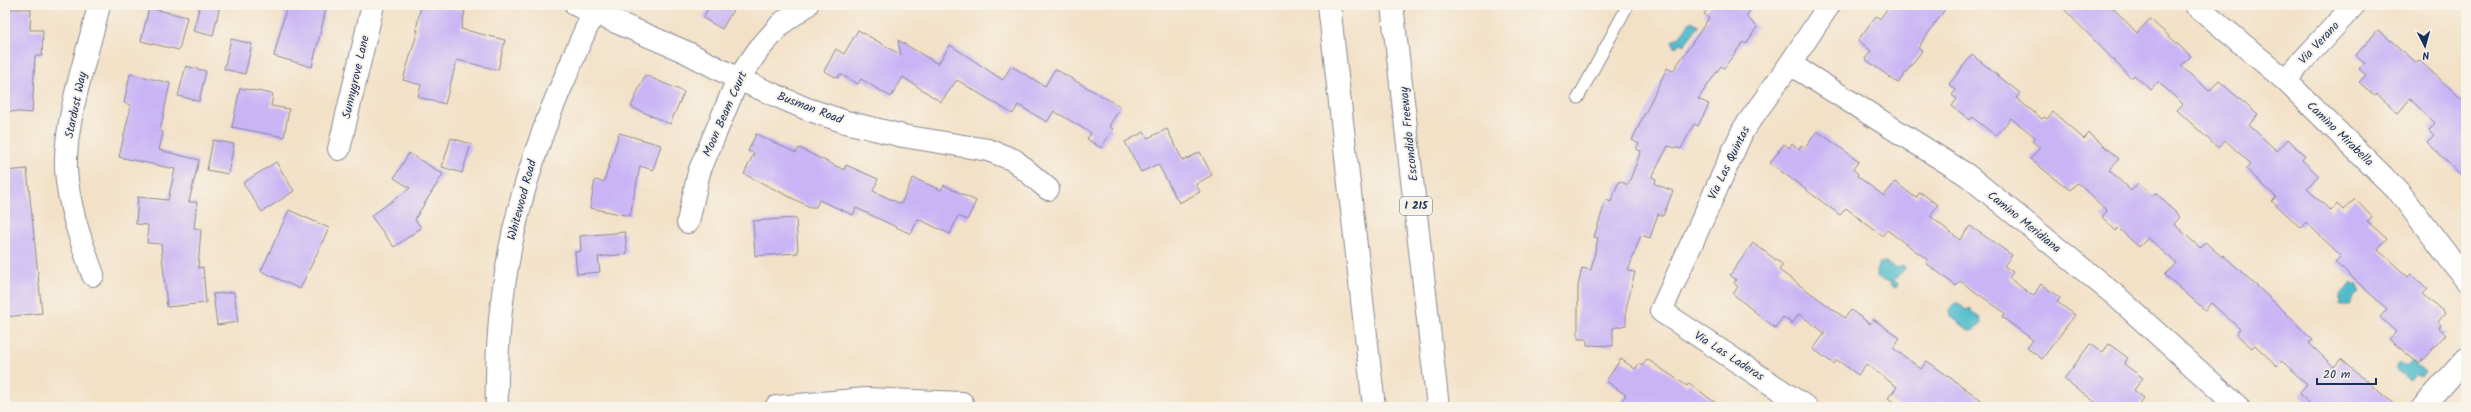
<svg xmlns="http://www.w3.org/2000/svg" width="2471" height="412" font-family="Kalam,sans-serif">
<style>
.water{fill:#51bdcc;stroke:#367695}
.building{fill:#c9b5f5}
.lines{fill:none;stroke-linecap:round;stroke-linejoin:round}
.lane-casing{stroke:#878892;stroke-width:13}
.street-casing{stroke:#878892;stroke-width:24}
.secondary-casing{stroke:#878892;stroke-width:24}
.highway-casing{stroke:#878892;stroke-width:24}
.lane{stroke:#fff;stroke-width:11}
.street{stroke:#fff;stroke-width:22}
.secondary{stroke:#fff;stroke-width:22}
.highway{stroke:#fff;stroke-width:22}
.labels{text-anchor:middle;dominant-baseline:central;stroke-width:4;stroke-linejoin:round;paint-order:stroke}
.shield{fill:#f7f3e8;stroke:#5d6a87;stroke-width:1}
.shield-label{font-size:11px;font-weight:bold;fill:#1b2f5e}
.street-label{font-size:12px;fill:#1b2f5e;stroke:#f7f3e8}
</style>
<rect width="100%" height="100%" fill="#f7f3e8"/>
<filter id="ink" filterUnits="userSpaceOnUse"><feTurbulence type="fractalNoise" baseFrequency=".025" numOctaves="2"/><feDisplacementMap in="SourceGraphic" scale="8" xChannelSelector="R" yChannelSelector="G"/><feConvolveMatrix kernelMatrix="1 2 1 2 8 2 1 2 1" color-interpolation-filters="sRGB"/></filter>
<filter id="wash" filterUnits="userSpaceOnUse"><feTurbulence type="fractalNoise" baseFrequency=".012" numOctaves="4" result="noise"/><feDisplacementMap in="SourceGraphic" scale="16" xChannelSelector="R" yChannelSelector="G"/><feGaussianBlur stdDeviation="0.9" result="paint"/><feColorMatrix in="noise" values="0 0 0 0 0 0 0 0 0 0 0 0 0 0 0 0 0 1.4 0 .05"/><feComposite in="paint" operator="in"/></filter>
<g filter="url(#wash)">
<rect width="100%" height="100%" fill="#f3e1c7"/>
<!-- water -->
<path class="water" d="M1691,21L1699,25L1684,45L1681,43L1675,47L1672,41L1679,37Z
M1879,263H1886L1895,268L1904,266L1905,269L1894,280L1898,284L1896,288L1891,287L1890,282L1877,277L1876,270Z
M2351,283L2358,286L2359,291L2349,305H2341V295Z
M1955,303H1958L1966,310L1970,308L1972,313L1980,318L1981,323L1975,330L1970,331L1950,316L1949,311Z
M2412,361L2425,372L2421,376L2415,374L2410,380L2395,368L2399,362L2406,367Z"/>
<g id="blocks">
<!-- building -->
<path class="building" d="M200,5H220L213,36L193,31Z
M287,5H327L312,67L274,56Z
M421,5H435L465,11L461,29L505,40L498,70L457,60L445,104L418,97L421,85L403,80L418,30H416Z
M710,5H736L722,29L703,18Z
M1711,5H1754L1746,16L1757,27L1746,44L1743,42L1724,68L1721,66L1698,99L1709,104L1698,126L1694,124L1681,149L1668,146L1652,177L1656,179L1655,184L1673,191L1663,216L1658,214L1650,238L1641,235L1628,271L1635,272L1626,309V325L1613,328V346L1587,345V339H1578V286L1582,268L1591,270L1598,238L1594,237L1606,200L1611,202L1619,181L1628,185L1641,151L1636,149L1639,144L1632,140L1667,68L1673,71L1709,18L1704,14Z
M1890,5H1948L1918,48L1922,51L1898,83L1865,59L1871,51L1858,40L1876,16L1880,19Z
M2060,5H2110L2137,33L2150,19L2191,56L2181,66L2209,91L2219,81L2258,115L2249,125L2277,151L2288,139L2305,156L2302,160L2319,176L2307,189L2331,211L2337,204L2343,210L2355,199L2372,217L2367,221L2387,239L2378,250L2408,277L2411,274L2428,289L2423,294L2445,313L2438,322L2441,325L2439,328L2446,334L2419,364L2389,339L2396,332L2380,317L2387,309L2335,262L2341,256L2306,222L2301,228L2272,201L2276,197L2246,169L2251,164L2225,140L2218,148L2177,110L2183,104L2158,82L2151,90L2134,75L2131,78Z
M149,8L187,17L179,50L141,41Z
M5,9H31L30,30H43L42,56H35L32,113L5,111Z
M858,30L901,55L898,40L938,64L950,45L1003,80L1011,66L1045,86L1055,69L1121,107L1109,126L1113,129L1101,148L1087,139L1091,133L1054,111L1047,122L1018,105L1013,114L957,80L941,102L903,77L891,97L861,79L858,84L840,74L838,78L824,71L836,49L844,54Z
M2378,30L2416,62L2419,60L2466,103V180L2427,142L2434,135L2429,130L2435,123L2410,99L2398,113L2377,94L2375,96L2359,82L2366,75L2359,69L2365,63L2356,55Z
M231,39L252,44L245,74L224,69Z
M1972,55L2020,93L2016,98L2042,119L2044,117L2047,119L2053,112L2084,139L2089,133L2119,159L2109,170L2131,191L2138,183L2152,196L2156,193L2180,217L2174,224L2200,248L2205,242L2222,257L2223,255L2285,312L2312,340L2309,343L2334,367L2341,359L2397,407H2314L2299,394L2307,385L2282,361L2277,366L2255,345L2252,348L2236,334L2240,329L2211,303L2205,310L2165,275L2176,263L2148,238L2139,247L2118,228L2116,231L2102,217L2107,211L2081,186L2077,183L2070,190L2030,159L2040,148L2032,141L2035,137L2011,118L1996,136L1972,117L1970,120L1952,106L1957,99L1952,95L1956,90L1949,84Z
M186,66L206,71L199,101L178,96Z
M130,74L170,83L160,131L163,132L159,150L199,160L189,202H197L194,228L201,229L198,268L203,267L206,303L167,307L161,244L147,243L148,225L136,224L138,197L168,200L175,169L119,157L131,105L124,103Z
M645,75L684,92L670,124L631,107Z
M240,88L273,94L271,106L289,109L284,137L232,127Z
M1167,129L1183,161L1200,152L1212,175L1196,184L1200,192L1179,203L1158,164L1141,172L1125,142L1144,132L1148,138Z
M1817,131L1859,161L1853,169L1858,174L1857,176L1884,196L1895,182L1916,198L1920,192L1938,205L1930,216L1960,240L1970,226L2012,255L2004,266L2013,272L2009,278L2033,296L2041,284L2060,298L2057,302L2075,315L2042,359L2027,348L2033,340L2002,317L2005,313L1960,281L1956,286L1926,263L1928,260L1887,230L1882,236L1846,208L1840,215L1770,163L1784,144L1789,148L1792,144L1799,149L1801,145L1805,148Z
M619,133L661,145L653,170L640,166L630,216L590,208L595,180L604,182Z
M756,134L796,153L799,148L844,170L846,165L878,179L873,191L901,204L913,178L941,190L944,185L976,201L967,220L958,216L950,234L918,219L911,234L856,208L853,215L819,200L816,207H810L744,174L754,153L748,151Z
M451,138L471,144L462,173L442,167Z
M213,140L234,144L228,174L207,170Z
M409,153L443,174L415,219L421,228L394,247L371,216L410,188L394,178Z
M276,162L294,191L262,212L243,183Z
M27,169L42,313L5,317V171Z
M289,210L329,228L300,289L261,271Z
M796,218L798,253L755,256L753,221Z
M625,232L627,254L598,257L600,272L577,274L575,252L581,251L580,236Z
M1753,243L1783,265L1779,270L1845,318L1851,310L1870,324L1873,319L1900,338L1893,348L1921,369L1927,361L1991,407H1900L1888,398L1897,387L1866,364L1858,375L1837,360L1834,364L1813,349L1825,333L1799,314L1792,324L1783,317L1775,328L1733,294L1738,287L1734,283L1736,280L1730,275Z
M234,292L238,322L217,325L213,294Z
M2090,344L2102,353L2109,344L2128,358L2124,364L2143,378L2134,390L2144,398L2137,407H2102L2064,379Z
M1621,359L1635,369L1639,364L1642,366L1647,359L1687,386L1689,383L1721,407H1617L1626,395L1606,381Z"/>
</g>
</g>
<g filter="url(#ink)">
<use href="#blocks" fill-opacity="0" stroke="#878892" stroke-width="1"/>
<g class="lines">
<!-- lane casing -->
<g class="lane-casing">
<path id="lane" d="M1578,98L1628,5"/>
</g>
<!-- street casing -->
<g class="street-casing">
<path id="street" d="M576,5L686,52L738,79L807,109L846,122L903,136L988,150L1014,160L1048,189
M2196,5L2285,80L2400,193L2466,280
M1790,64L1967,175L2116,296L2238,407
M2285,80L2354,5
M339,149L373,5
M688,222L699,172L738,79L759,49L782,23L807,5
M93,275C81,241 68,206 66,169C64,120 88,53 99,5
M776,407L866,399L962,403
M1806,407L1661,311L1743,130L1790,64L1829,5
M2423,407L2466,359"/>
</g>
<!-- secondary casing -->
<g class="secondary-casing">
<path id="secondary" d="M497,407C494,288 519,179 568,71C577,49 586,25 599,5"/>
</g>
<!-- highway casing -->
<g class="highway-casing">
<path id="highway" d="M1329,5L1374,407
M1392,5L1438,407"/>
</g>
<!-- lane -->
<use href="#lane" class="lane"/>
<!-- street -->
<use href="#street" class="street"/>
<!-- secondary -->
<use href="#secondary" class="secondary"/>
<!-- highway -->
<use href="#highway" class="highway"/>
</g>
</g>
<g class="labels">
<!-- shield labels -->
<rect class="shield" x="1400" y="197" width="32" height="18" rx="3"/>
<g class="shield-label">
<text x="1416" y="206">I 215</text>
</g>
<!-- street labels -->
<g class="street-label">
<text transform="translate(2319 43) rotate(-47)">Via Verano</text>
<text transform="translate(356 77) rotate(-77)">Sunnygrove Lane</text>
<text transform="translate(76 105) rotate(-78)">Stardust Way</text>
<text transform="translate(810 108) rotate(21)">Busman Road</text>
<text transform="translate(725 114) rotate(-66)">Moon Beam Court</text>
<text transform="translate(1409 134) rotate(-96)">Escondido Freeway</text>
<text transform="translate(2340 134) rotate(44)">Camino Mirabella</text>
<text transform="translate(1729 163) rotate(-64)">Via Las Quintas</text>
<text transform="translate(522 200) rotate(-75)">Whitewood Road</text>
<text transform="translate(2024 222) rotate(39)">Camino Meridiana</text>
<text transform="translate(1729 356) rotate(33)">Via Las Laderas</text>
</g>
</g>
<!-- margin -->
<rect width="2471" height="412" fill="none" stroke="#f7f3e8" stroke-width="20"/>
<!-- north arrow -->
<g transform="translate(2425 46) rotate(174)" stroke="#f7f3e8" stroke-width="3" paint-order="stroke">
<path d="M0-3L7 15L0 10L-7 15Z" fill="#1b2f5e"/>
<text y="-6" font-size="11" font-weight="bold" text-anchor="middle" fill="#1b2f5e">N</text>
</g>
<!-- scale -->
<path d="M2317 378v6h59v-6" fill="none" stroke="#1b2f5e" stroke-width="2"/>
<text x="2323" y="378" font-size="12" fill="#1b2f5e" stroke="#f7f3e8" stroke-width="3" paint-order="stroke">20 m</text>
</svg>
